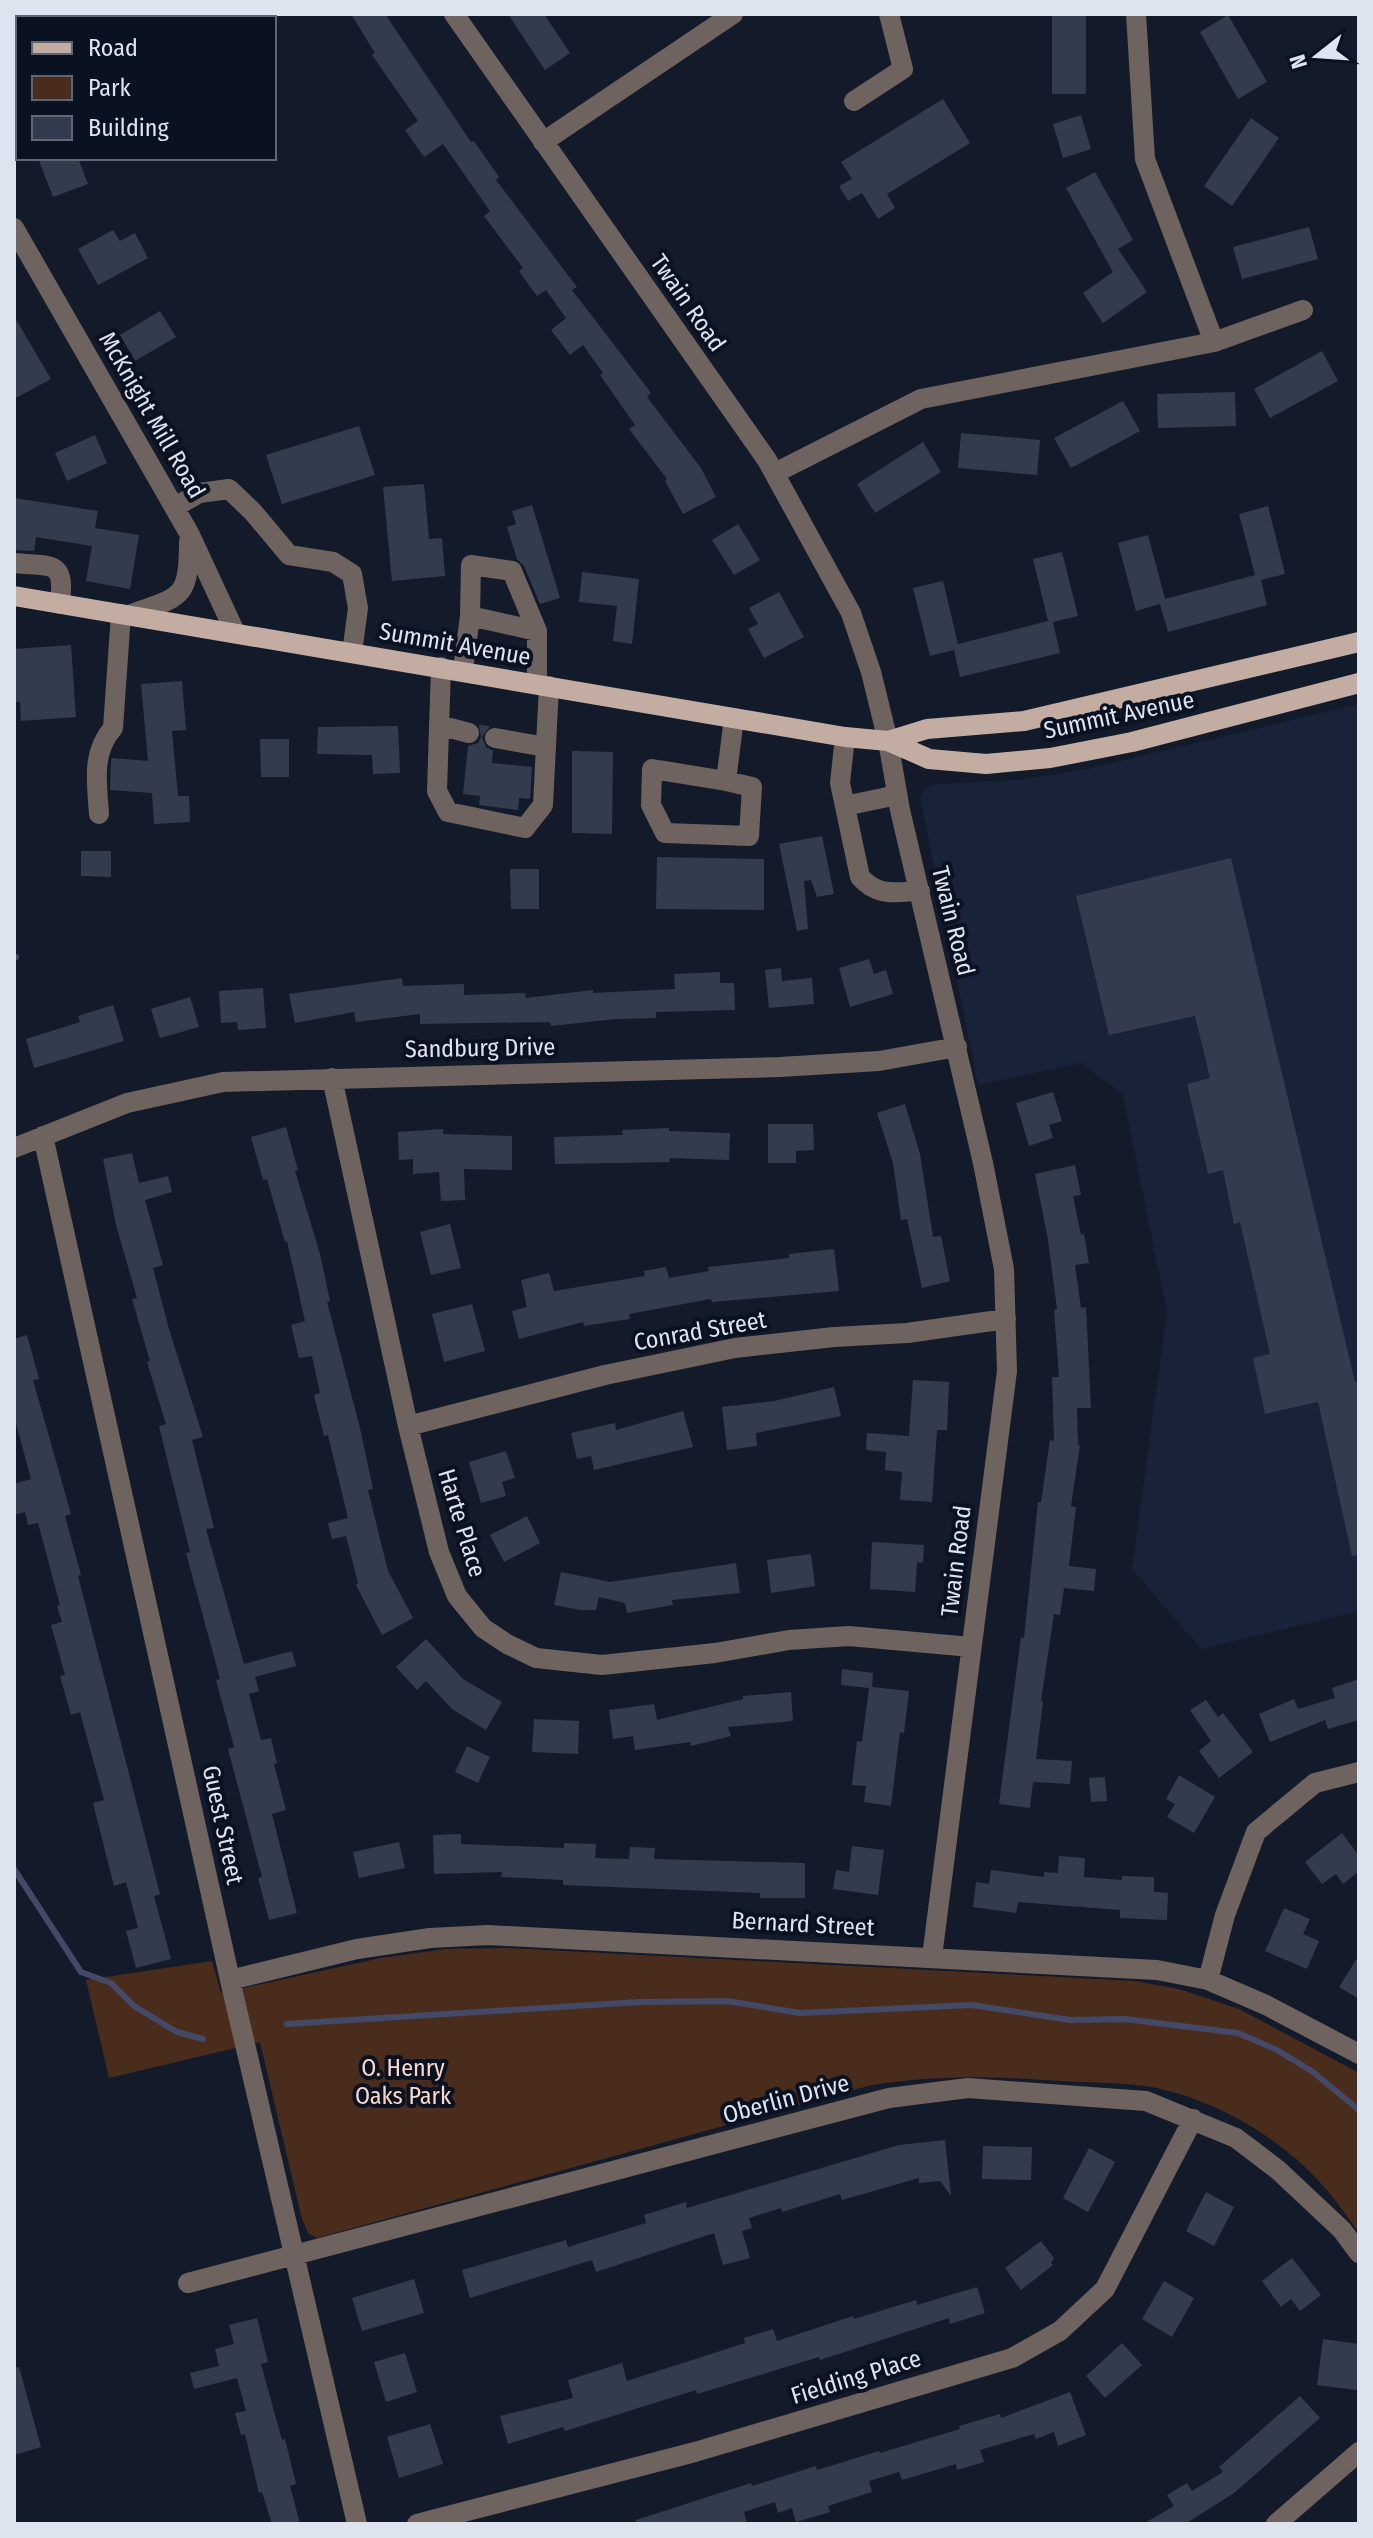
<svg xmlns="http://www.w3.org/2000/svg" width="1373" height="2538" font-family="'Fira Sans Condensed',sans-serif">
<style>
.built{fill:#182239}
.green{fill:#4a2c1d}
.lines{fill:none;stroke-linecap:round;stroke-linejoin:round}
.stream{stroke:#434966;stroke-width:6}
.building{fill:#333c4e}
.minor{stroke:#6e635e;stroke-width:20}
.major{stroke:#c3ada2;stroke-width:20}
.labels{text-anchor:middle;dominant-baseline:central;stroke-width:8;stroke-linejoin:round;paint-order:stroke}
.street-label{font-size:24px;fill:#dde3ef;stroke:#0a1222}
.park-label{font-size:24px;fill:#f9d8c9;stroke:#0a1222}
</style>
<rect width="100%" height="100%" fill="#131b2b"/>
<!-- built -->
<path class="built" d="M1359,704V1611L1201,1649L1132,1569L1167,1312L1123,1095L1081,1063L978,1085L920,797L925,788L935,784L1018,780L1087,769Z"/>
<!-- green -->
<path class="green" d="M508,1948L1135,1981L1179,1989L1239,2009L1359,2073V2233C1346,2215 1333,2196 1318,2180C1277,2136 1216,2101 1157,2088C1126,2082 1091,2083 1060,2081C993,2076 939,2075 872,2085L317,2238L308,2233L302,2219L260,2042L109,2078L86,1980L212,1961L221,1993L381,1958L446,1949Z"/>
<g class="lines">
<!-- stream -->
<path class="stream" d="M14,957H16
M14,1869L81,1972L111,1983L134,2006L177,2032L203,2039
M287,2024L639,2002L727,2001L800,2013L972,2005L1070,2020L1125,2019L1238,2033L1277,2050L1313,2072L1359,2110"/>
</g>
<!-- building -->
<path class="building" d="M351,14H385L471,142L474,141L499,177L496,180L577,287L572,290L651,393L647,397L701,468L716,497L683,514L665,481L667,479L629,429L635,425L600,375L603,373L583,345L570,355L551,330L566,318L546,290L537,296L519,271L523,268L484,216L490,211L443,144L424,157L405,130L418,121L372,55L375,53Z
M508,14H544L570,53L545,70Z
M1228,15L1267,82L1238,99L1200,32Z
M1052,16H1086V94H1052Z
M943,99L970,143L887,194L895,208L878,219L862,193L848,201L839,186L852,179L841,162Z
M1081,115L1091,149L1063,158L1053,124Z
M1251,118L1279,138L1232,206L1204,186Z
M38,158H78L88,184L53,197Z
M1095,172L1133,240L1118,249L1147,292L1103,323L1083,293L1113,272L1066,188Z
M1309,227L1318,259L1242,279L1233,247Z
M113,230L120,241L135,233L148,258L98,285L78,249Z
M160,311L176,337L135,361L120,335Z
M14,316L51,379L14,399Z
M1322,351L1338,381L1270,418L1254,389Z
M1235,392L1236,426L1158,428L1157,394Z
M1123,401L1140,431L1071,468L1054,438Z
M359,426L375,475L282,504L266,455Z
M961,433L1040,440L1037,475L958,468Z
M95,435L107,463L67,481L55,453Z
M923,442L941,472L875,513L857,484Z
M424,484L429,539L442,538L445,576L392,581L383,487Z
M14,498L98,511L95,528L139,535L130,589L86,581L92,546L36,537L34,551L14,550Z
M532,505L560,598L540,604L524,566L517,559L507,527L516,524L512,511Z
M1268,506L1285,574L1261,580L1267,605L1168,632L1160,604L1136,611L1118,543L1148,535L1165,599L1255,575L1239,514Z
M738,524L760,560L734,575L712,540Z
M1062,552L1078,616L1053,622L1060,653L960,677L954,650L930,656L913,588L943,581L958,644L1048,621L1033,559Z
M582,572L639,579L632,644L613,641L617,606L579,602Z
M779,592L804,637L764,658L748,629L758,624L749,608Z
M71,645L76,717L21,721L20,702H14V649Z
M182,681L186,730L172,731L178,796H189L190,822L154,824L152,793L110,790L111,761L112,758L148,761L141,684Z
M479,725L490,726L482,737L486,747L493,751L492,763L532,767L530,799L519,798L518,810L479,805L480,796L463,794L468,746L478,743L481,737Z
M398,726L400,773L373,774L372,755L317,754L318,727Z
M260,739H289V777H261Z
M572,751L613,752L612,834L572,833Z
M822,836L834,894L817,897L811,880L804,881L808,929L797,931L779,844Z
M81,851H111V877L81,876Z
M657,857L764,859V910L656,909Z
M1231,858L1355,1382L1359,1381V1555L1352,1556L1318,1402L1265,1414L1253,1358L1270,1354L1240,1222L1234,1224L1223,1170L1208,1174L1187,1084L1210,1078L1195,1016L1109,1035L1076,896Z
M510,869H539V909H511Z
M869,959L874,974L886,970L893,994L850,1007L839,968Z
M781,968L782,981L812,978L814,1004L769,1008L765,970Z
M720,972V983H734L735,1010L656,1012V1018L616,1019L551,1026L550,1022L420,1024V1014L356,1022L354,1012L295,1023L289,994L402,978L403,986L464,984V995L525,993L526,998L593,990V993L675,989L674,974Z
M263,988L266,1028L238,1030L237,1022L221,1023L219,991Z
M190,997L199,1027L160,1038L151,1009Z
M113,1005L124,1041L34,1068L26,1039L80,1022L78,1016Z
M1053,1092L1062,1121L1049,1125L1053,1138L1029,1146L1016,1103Z
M905,1104L920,1154L933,1237L941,1236L950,1281L922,1288L907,1219L901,1220L893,1163L877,1113Z
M768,1124H813L814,1150L796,1151V1163H768Z
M286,1127L298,1170L295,1171L320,1254L330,1301L327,1302L360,1428L373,1489L368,1490L388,1571L413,1618L382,1635L356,1585L358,1583L346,1536L332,1539L328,1523L348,1518L328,1435L324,1436L314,1395L320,1393L312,1356L299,1358L291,1325L305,1321L287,1241L285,1242L267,1179L263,1180L251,1137Z
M669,1128V1131L730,1133L729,1160L670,1158V1162L555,1164L554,1137L623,1135L622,1130Z
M443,1129V1134L512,1136V1170L464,1169L465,1200L441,1201L439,1172L413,1174V1159L399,1160L398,1132Z
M132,1153L139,1183L168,1176L172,1192L145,1200L163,1265L153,1268L169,1329L203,1437L192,1440L214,1528L206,1529L244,1664L292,1651L296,1666L255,1677L259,1691L249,1694L261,1740L271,1738L277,1763L274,1764L286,1810L272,1814L297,1913L269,1920L258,1878L262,1877L228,1749L234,1747L216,1680L220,1679L186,1553L190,1552L159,1426L166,1424L147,1362L150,1361L132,1299L137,1298L116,1225L103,1159Z
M1075,1165L1081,1195L1073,1196L1081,1235L1084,1234L1089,1263L1075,1265L1081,1308L1086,1307L1091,1408H1077L1078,1445H1080L1071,1506L1076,1507L1069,1566L1096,1569L1094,1591L1064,1588L1060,1615L1054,1614L1041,1701L1043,1702L1036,1759L1072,1761L1070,1784L1033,1782L1030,1808L999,1804L1021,1637L1024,1638L1038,1502H1041L1050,1440L1054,1441L1052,1377H1059L1054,1310L1057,1309L1048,1240L1035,1174Z
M450,1224L461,1268L431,1275L420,1232Z
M834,1249L839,1291L712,1302L711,1299L629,1314L630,1319L584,1326L583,1322L519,1339L512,1311L527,1307L521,1280L549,1273L554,1291L645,1276L644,1271L666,1267L669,1278L709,1271L708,1267L789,1258V1254Z
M472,1304L485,1351L444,1362L432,1314Z
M27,1335L39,1379L33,1380L71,1514L65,1516L81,1575L78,1576L160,1894L154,1896L171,1959L136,1968L126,1931L138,1928L126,1882L114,1886L93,1803L104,1800L80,1712L71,1715L60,1676L65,1675L51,1625L62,1622L57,1606L60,1605L38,1523L28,1525L25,1512L14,1515V1484L31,1479L14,1416V1339Z
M913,1380L949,1382L947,1430H937L932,1502L900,1500L902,1472L885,1470L886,1452L866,1450L867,1433L909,1436Z
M834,1387L841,1416L756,1433L757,1446L727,1450L722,1407L774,1401Z
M683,1411L693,1447L594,1470L591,1456L577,1459L571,1433L615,1423L616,1430Z
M506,1451L515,1478L502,1482L506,1496L481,1503L469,1462Z
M527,1516L540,1543L504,1562L490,1535Z
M872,1542L924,1545L923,1563L917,1562L915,1592L870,1589Z
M811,1554L815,1586L771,1593L767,1560Z
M736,1563L740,1593L672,1600L673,1605L627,1613L625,1603L599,1597L596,1610H580L554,1605L561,1572L610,1582Z
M426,1639L463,1679L502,1702L486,1730L452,1709L426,1681L417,1690L396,1667Z
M842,1669L873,1673L872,1687L909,1691L904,1733L900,1732L891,1806L864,1802L866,1786L852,1785L857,1741L862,1742L869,1688L841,1685Z
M1359,1679V1720L1328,1729L1325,1720L1270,1742L1259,1714L1294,1699L1298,1709L1335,1698L1332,1688Z
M791,1692L793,1721L728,1727L731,1736L691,1746L690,1742L635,1750L633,1736L613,1739L609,1710L654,1704L657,1720L743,1699V1696Z
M1206,1700L1218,1717L1223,1713L1253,1752L1219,1778L1199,1751L1211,1741L1190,1710Z
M534,1719L579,1721L578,1754L532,1752Z
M467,1746L490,1757L478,1783L455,1772Z
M1179,1775L1215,1797L1194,1833L1167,1817L1175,1804L1166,1799Z
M1105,1777L1107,1801L1091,1802L1089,1778Z
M1342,1833L1359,1856V1871L1343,1884L1336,1874L1322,1884L1305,1862Z
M461,1834V1844L564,1848V1843L596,1844L595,1858L629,1859L630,1847L655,1848L654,1859L805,1863V1898H760V1893L563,1885V1880L501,1877L502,1872L434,1874L433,1835Z
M399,1842L405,1868L359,1878L353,1852Z
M852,1846L884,1850L878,1895L833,1889L836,1870L849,1872Z
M1059,1856L1085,1858L1084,1877L1122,1880V1876L1154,1877V1892L1168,1893L1167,1920L1120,1918V1910L1018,1902L1016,1913L973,1907L976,1882L989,1884L991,1870L1044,1877V1872L1058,1873Z
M1284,1908L1310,1919L1303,1934L1319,1941L1307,1969L1265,1951Z
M1359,1955V1999L1339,1987Z
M945,2140L951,2196L940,2181L919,2183V2178L842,2200L840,2194L782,2212L781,2208L749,2218L752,2228L742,2231L750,2258L723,2265L714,2233L596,2272L592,2260L470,2298L462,2270L566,2240L568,2247L646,2223L644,2215L686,2202L687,2208L899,2145Z
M983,2146L1032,2147L1031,2180L982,2179Z
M1089,2148L1115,2162L1088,2212L1063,2198Z
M1206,2192L1234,2207L1214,2246L1186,2231Z
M1041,2241L1054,2258L1051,2263L1053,2265L1021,2290L1005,2268Z
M1292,2258L1321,2295L1300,2311L1291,2299L1281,2307L1262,2281Z
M414,2279L424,2313L362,2331L352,2298Z
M1164,2281L1194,2298L1172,2337L1142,2319Z
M977,2287L985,2313L950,2324L949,2318L820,2360L819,2357L697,2394L696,2390L565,2431L563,2427L508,2444L500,2416L573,2398L568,2380L622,2363L627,2381L745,2343L744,2338L773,2329L777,2341L853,2316L854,2319L916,2300L917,2305Z
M257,2318L268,2362L261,2364L282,2440L285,2439L296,2484L290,2486L300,2524H272L262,2492L259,2493L245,2434L241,2435L235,2413L246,2411L237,2378L194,2389L190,2373L219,2366L215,2349L234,2344L229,2325Z
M1323,2339L1359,2344L1357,2390L1317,2385Z
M1122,2343L1142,2365L1105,2398L1086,2376Z
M405,2353L417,2392L386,2402L374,2362Z
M19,2367L41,2447L14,2455V2368Z
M1070,2392L1086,2435L1058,2446L1054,2432L1036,2439L1034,2434L980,2450L984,2462L957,2470L956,2464L902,2480L899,2472L869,2481L872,2492L828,2506L830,2512L796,2522L792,2508L778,2513L775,2502L744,2512L747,2524H637L636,2520L751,2483L752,2486L816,2466L817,2470L879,2451L880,2453L960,2429L959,2426L1000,2414L1001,2418Z
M1300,2396L1320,2418L1234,2493L1185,2524H1143L1174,2506L1167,2495L1187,2483L1192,2491L1223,2472L1219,2467Z
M430,2424L443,2464L399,2478L387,2437Z"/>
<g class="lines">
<!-- minor -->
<path class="minor" d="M454,14L767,460L851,613L871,672L888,741L900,810L983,1163L1004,1269L1007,1371L932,1957
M854,101L903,69L889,14
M543,142L733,14
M14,228L189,533L235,632
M1214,342L1303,310
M775,473L921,399L1214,342L1145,159L1136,14
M175,507L199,493L229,489L253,512L289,555L333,562L352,574L358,608L352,653
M14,563C53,567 65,559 60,604
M129,615C181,596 189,600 189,541
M470,616L471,565L512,571L537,631
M441,667L437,791L448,812L525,828L543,805L549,686
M463,671L470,616L537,631V684
M439,725L469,733
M845,737L840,783L860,877C878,897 895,892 920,891
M495,738L546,747
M726,781L652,769L651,805L665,833L749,836L752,787L726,781L734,718
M845,806L897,795
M99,814C97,783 91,753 113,728L121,614
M332,1078L408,1426L439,1552L457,1596L483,1628L507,1644L536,1658L602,1665L715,1653L789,1640L849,1636L971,1647
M43,1136L230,1980L357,2524
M14,1148L127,1103L223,1082L780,1067L879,1061L957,1047
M408,1426L605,1375L735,1348L834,1337L907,1333L1006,1319
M230,1980L357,1949L430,1938L488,1935L1157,1970L1208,1980L1266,2005L1359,2054
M1208,1980L1225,1915L1256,1832L1315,1783L1359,1772
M188,2283L889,2098L968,2088L1146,2101L1236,2138L1278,2170L1342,2230L1359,2253
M417,2524L695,2452L1012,2358L1060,2331L1105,2289L1193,2119
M1276,2524L1359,2452"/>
<!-- major -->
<path class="major" d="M14,596L845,737L888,741L929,759L986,764L1050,758L1132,742L1359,683
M888,741L927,729L1024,721L1359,642"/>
</g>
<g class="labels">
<!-- street labels -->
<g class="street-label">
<text transform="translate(688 303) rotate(55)">Twain Road</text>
<text transform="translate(152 415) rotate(60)">McKnight Mill Road</text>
<text transform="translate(455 644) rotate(10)">Summit Avenue</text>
<text transform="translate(1119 715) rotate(-12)">Summit Avenue</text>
<text transform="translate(953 921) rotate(76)">Twain Road</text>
<text transform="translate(480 1048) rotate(-1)">Sandburg Drive</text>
<text transform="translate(700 1331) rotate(-10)">Conrad Street</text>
<text transform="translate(462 1523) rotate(73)">Harte Place</text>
<text transform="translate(956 1561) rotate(-83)">Twain Road</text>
<text transform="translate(223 1825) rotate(78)">Guest Street</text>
<text transform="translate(803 1924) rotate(3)">Bernard Street</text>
<text transform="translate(786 2099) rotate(-15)">Oberlin Drive</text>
<text transform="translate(856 2377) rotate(-17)">Fielding Place</text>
</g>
<!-- park labels -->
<g class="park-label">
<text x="403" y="2068">O. Henry<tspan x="403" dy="28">Oaks Park</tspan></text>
</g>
</g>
<!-- border -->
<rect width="1373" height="2538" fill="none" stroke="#dde3ef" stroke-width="32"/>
<!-- legend -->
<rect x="16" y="16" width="260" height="144" fill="#0a1222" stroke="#5e6674" stroke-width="2"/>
<rect x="32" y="42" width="40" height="12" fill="#c3ada2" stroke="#5e6674" stroke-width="2"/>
<text x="88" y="56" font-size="24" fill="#dde3ef">Road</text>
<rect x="32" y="76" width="40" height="24" fill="#4a2c1d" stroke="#5e6674" stroke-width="2"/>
<text x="88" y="96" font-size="24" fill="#dde3ef">Park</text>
<rect x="32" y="116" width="40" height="24" fill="#333c4e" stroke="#5e6674" stroke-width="2"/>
<text x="88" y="136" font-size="24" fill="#dde3ef">Building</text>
<!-- north arrow -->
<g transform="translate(1317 56) rotate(253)" stroke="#0a1222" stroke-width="6" paint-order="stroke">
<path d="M0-6L14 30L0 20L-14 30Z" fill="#dde3ef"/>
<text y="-12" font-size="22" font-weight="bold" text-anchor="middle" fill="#dde3ef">N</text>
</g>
</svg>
